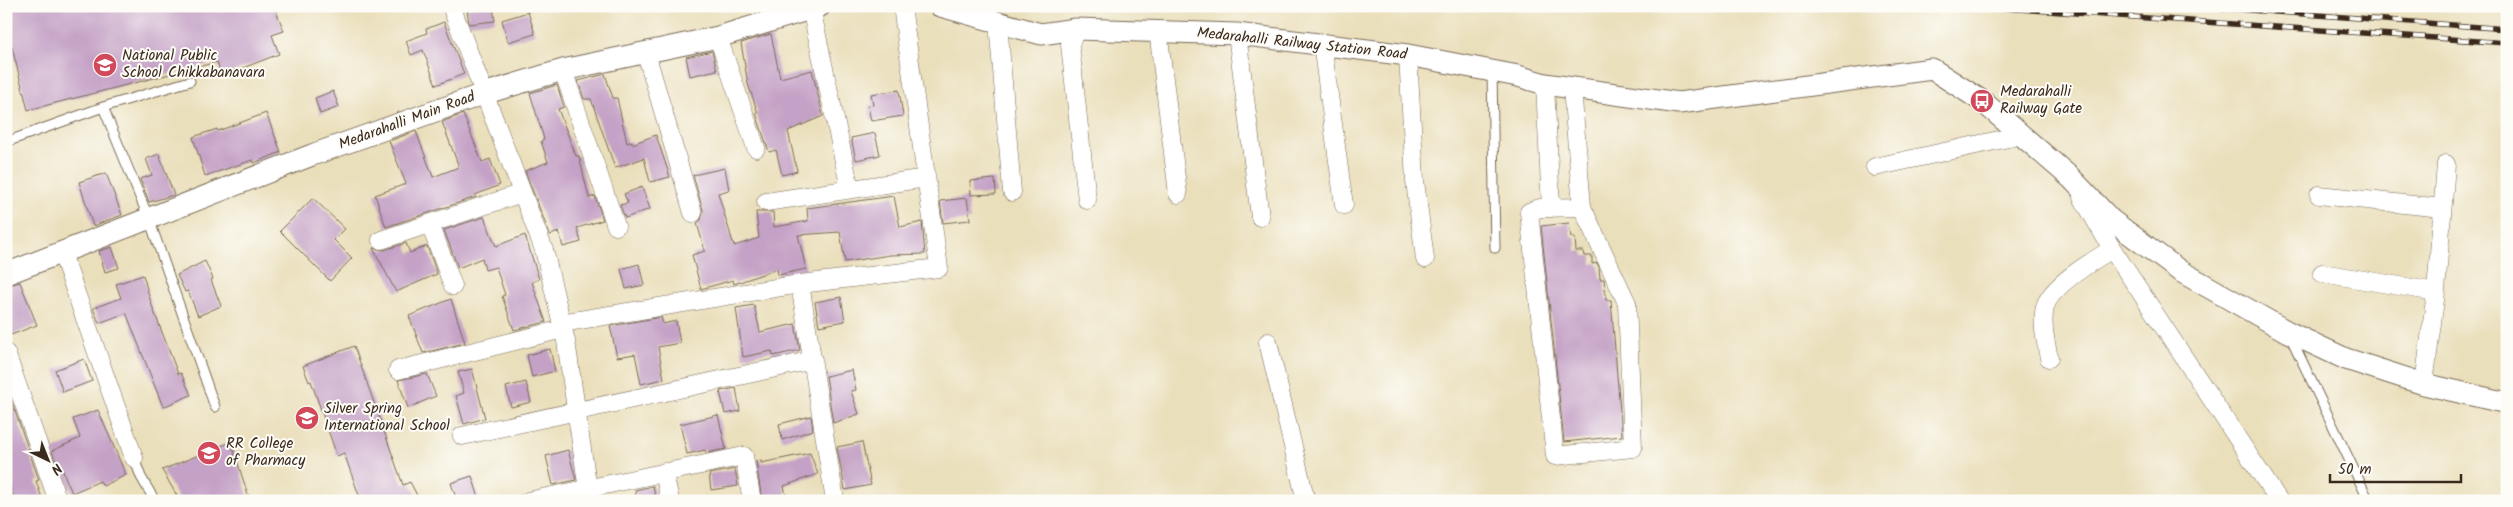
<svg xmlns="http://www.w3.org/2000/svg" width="2513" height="507" font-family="Kalam,sans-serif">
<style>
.building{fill:#c4a1c6}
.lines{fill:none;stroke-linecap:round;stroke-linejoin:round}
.service-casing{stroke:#786955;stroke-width:11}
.minor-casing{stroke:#786955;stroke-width:19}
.tertiary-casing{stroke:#786955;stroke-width:23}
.service{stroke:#fff;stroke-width:9}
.minor{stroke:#fff;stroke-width:18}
.tertiary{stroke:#fff;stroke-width:21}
.rail-casing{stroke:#3b2a1e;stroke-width:5.5}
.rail{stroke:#fdfcf7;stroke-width:4;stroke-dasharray:11;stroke-linecap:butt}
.labels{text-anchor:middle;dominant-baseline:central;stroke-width:4;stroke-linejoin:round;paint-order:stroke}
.street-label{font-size:15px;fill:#3b2a1e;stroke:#fdfcf7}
.poi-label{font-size:15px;fill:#3b2a1e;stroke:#fdfcf7;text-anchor:start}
</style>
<rect width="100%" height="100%" fill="#fdfcf7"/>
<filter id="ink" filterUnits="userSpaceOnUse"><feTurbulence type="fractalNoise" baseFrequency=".02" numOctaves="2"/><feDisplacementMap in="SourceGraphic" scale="10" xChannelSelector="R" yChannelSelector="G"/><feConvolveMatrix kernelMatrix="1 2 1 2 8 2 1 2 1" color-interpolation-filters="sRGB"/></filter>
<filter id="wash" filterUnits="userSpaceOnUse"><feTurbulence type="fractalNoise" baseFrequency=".0096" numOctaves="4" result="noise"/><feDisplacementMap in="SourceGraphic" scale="20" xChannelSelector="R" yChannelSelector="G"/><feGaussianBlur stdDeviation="1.12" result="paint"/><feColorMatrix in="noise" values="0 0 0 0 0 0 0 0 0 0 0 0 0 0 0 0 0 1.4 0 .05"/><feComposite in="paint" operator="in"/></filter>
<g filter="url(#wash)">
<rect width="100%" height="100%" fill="#eadfbb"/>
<g id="blocks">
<!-- building -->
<path class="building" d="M6,6H274L284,31L272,35L279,54L222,76L217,62L28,110L6,24Z
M480,6H493L495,21L469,24L467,8Z
M528,12L535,34L508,42L502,20Z
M444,22L464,74L436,85L423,50L411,55L406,41L427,33L426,29Z
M771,34L780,78L812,70L823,116L788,131L797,171L782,175L776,150L769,152L756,113H758L748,84L741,43Z
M712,51L717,70L690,76L686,57Z
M605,74L613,98H617L627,143L632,141V144L656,135L670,177L650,182L644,158L615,168L591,99H584L578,81Z
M557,85L564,107L558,109L576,156H579L589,198L595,196L603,220L577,228L581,242L563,247L559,232L550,235L525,171L548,162L541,141L544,139L530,93Z
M899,90L903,116L871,121L868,106L873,105L871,94Z
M333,91L339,107L320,114L315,98Z
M266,113L281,152L254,163L253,160L205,176L193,137L217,129L218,131Z
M463,114L482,162L490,159L500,185L475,195L476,197L386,227L375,195L406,184L389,141L416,131L433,177L459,167L442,122Z
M875,133L880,155L856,160L851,138Z
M159,154L174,195L149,202L140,179L152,175L146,159Z
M725,168L729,190L718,193L734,246L759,238L756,212H773L774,227L808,221L807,208L894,196L900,227L922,222L925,254L890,255L845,262L840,232L798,235L806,269L778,275L777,269L734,284L733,280L701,289L692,255L705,251L697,223L701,220L703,210L693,175Z
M106,173L122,215L93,226L79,182Z
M995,179L996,194L971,195L970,181Z
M642,187L650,209L625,218L620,205L628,203L624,194Z
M313,198L345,229L334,240L352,258L330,281L280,231Z
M967,198L970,220L943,223L940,201Z
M484,217L496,246L525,235L539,279L532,282L546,322L514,330L502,296L505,295L496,267L485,270L482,258L458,268L444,230Z
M1569,223L1571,237H1575L1576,251H1583L1584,256H1592V264L1597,263L1599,267L1600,279H1604L1606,300H1611L1622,436L1564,442L1541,226Z
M406,243L410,253L427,246L437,274L396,292L373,248L384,250Z
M112,247L119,268L105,272L99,251Z
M205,261L213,279L211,280L221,306L198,316L188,291L185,292L177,275Z
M639,264L644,285L626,289L621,269Z
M143,275L152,306L178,374L181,373L191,395L163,407L127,315L126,313L99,323L93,308L121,298L116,284Z
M20,282L37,325L11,335L6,322V286Z
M841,297L845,321L819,326L815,302Z
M451,299L465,343L423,353L409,316Z
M754,305L760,332L795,324L800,350L773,356L772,351L743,357L736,308Z
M661,317L663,324L676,321L680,343L658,347L664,379L641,384L635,354L617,357L610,326Z
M354,346L403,485L410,482L420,501H361L344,453L337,456L311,381L309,382L303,366Z
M550,349L555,371L532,377L527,355Z
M84,359L92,381L63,392L55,370Z
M472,369L485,418L464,424L456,396L464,393L458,372Z
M852,370L856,390L851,391L859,414L833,423L826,376Z
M427,374L436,396L408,408L398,380Z
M526,382L531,402L511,407L506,387Z
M736,388L740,411L725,414L720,391Z
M8,391L39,480L36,481L43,501H15L6,475V392Z
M98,410L126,475L103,486L100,481L72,493L62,469L59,471L52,451L80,438L73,419Z
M718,415L726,449L706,453L705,450L687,454L680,424Z
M811,416L813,430L782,440L779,424Z
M231,442L250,501H180L162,470Z
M862,442L871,485L845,490L837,447Z
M568,450L576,480L553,485L546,456Z
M810,453L818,474L784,486L787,499L762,501L756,461L761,460V463Z
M735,469L738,486L711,490L709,474Z
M472,476L480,501H457L451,483Z
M653,486L656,501H637L635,490Z"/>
</g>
</g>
<g filter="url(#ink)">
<use href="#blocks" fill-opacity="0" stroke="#786955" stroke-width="1"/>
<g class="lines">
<!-- service casing -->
<g class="service-casing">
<path id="service" d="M1492,71L1495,248
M103,107L149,219L215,407
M6,142L103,107L190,81
M2290,336L2369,501
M134,458L141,477L155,501"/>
</g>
<!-- minor casing -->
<g class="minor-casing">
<path id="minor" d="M451,6L544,250L566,341L588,490
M811,8L850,189
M998,22L1012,192
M1076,29L1070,45L1087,200
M1158,30L1178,194
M1237,34L1260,217
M718,37L756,148
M1322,44L1344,205
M646,53L693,213
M1408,55L1415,181L1425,259
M563,70L616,226
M1545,84L1551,208
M1572,88L1582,207L1627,303L1633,448L1555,456L1529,212L1540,208L1582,207
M1875,167L2022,135
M2319,195L2442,208
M2082,197L2112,249L2279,501
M766,202L926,178
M430,224L453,286
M381,240L522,193
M62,253L134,458
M2322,273L2436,292
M561,323L800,284
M1268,342L1306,501
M6,353L58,501
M2049,358C2046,343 2041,323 2045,307C2050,286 2094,260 2112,249
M398,370L563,329
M2424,384L2436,292L2446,164
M462,436L813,360
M664,472L670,501
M528,501L744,456L752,501
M835,501L800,284L939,268L902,6"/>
</g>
<!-- tertiary casing -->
<g class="tertiary-casing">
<path id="tertiary" d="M940,6L1041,34L1076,29L1237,34L1408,55L1518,76L1545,84L1679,103L1932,69L1982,101L2071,178L2111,220L2180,271L2288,332L2346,359L2424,384L2507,403
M6,274L312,155L483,94L563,70L718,37L820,6"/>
</g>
<!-- service -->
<use href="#service" class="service"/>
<!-- minor -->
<use href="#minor" class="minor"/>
<!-- tertiary -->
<use href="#tertiary" class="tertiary"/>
<!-- rail casing -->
<g class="rail-casing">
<path id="rail" d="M1975,6L2507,43
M2195,6L2507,29"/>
</g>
<!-- rail -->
<use href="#rail" class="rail"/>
</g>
</g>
<!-- icons -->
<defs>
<g id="school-disc" transform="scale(1.25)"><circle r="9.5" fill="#d1495b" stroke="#fdfcf7"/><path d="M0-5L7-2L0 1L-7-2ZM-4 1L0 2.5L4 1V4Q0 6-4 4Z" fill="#fff"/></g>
<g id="bus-disc" transform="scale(1.25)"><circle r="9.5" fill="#d1495b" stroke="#fdfcf7"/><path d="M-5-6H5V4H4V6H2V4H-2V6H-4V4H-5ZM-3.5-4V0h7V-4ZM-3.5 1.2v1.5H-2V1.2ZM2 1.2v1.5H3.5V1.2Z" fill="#fff"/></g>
<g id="university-disc" transform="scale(1.25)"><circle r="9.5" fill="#d1495b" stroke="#fdfcf7"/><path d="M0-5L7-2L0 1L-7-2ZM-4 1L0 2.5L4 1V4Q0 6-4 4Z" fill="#fff"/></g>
</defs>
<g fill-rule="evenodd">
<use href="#school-disc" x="105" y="65"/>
<use href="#bus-disc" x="1982" y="101"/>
<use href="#school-disc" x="307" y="418"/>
<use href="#university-disc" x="209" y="453"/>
</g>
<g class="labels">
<!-- street labels -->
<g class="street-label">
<text transform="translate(1302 44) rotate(6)">Medarahalli Railway Station Road</text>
<text transform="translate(407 121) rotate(-20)">Medarahalli Main Road</text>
</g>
<!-- poi labels -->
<g class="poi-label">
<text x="122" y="56">National Public<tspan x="122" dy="17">School Chikkabanavara</tspan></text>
<text x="2000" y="92">Medarahalli<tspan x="2000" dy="17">Railway Gate</tspan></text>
<text x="324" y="409">Silver Spring<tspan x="324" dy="17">International School</tspan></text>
<text x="226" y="444">RR College<tspan x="226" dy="17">of Pharmacy</tspan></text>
</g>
</g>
<!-- margin -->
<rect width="2513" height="507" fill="none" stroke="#fdfcf7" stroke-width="25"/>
<!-- north arrow -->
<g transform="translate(48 460) rotate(137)" stroke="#fdfcf7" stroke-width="4" paint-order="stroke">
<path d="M0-4L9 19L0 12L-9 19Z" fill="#3b2a1e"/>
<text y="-8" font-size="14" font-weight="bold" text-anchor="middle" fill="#3b2a1e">N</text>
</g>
<!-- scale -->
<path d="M2330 474v8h131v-8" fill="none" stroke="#3b2a1e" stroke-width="2.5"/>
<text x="2338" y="474" font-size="15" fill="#3b2a1e" stroke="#fdfcf7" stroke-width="4" paint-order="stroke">50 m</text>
</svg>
